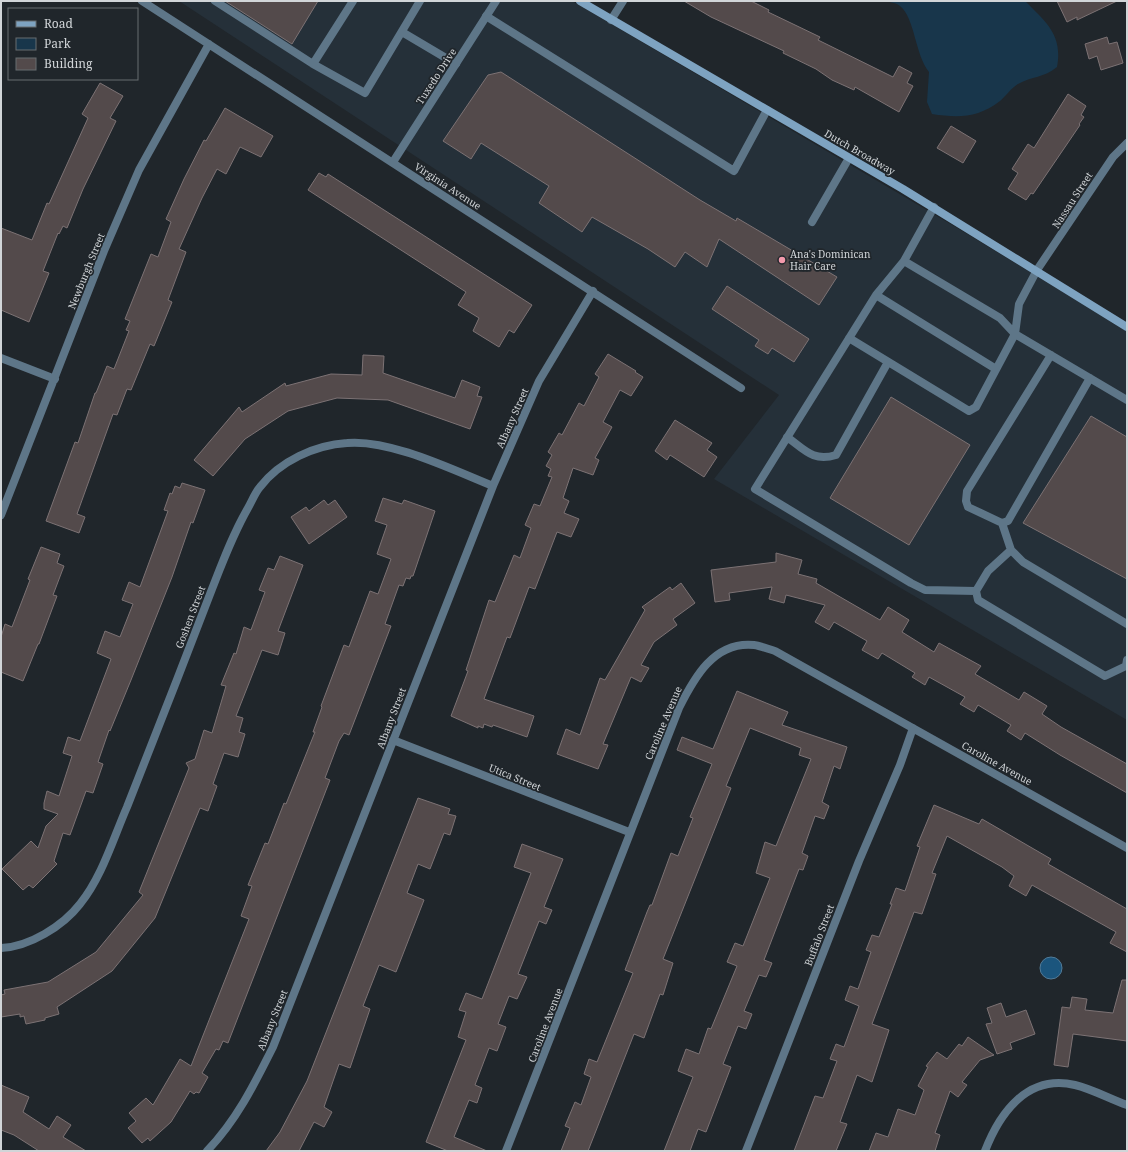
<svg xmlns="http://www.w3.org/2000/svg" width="1128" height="1152" font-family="'Noto Serif',serif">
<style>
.built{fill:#253039}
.green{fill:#18364b}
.water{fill:#1b557d;stroke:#527b98}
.building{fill:#534a4b;stroke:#7c7274}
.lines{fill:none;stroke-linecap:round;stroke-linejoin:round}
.service{stroke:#5e7688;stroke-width:8}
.minor{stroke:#5e7688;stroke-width:8}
.secondary{stroke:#7ea3c1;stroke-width:8}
.poi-dot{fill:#f39aac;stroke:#20262b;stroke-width:1.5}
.labels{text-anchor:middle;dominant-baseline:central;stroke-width:3.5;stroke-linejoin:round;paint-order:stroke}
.street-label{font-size:10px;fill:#d1d5d8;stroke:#20262b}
.poi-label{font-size:10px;fill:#d1d5d8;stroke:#20262b;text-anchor:start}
</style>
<rect width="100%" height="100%" fill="#20262b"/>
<!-- built -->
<path class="built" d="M179,1H572L959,229L1127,331V720L714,479L779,395Z"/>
<!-- green -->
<path class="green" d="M885,1H1025C1046,22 1063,35 1057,67C1044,78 1032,76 1018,84C1011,88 1006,96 1000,101C978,118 958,118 932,114L927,102L929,72C915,55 915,18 900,6C897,3 889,2 885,1Z"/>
<!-- water -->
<path class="water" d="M1040 968a11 11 0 1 1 22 0a11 11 0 1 1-22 0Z"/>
<!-- building -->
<path class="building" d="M225,1H318L292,44Z
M684,1H751L769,10L768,12L820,37L818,40L893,77L899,66L912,73L907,83L913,86L899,112L855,87L854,90L832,80L816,69L783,53L784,51L711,17Z
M1057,1H1117L1077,20V17L1067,22Z
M1107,37L1109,44L1117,42L1123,63L1101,70L1097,56L1089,59L1085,44Z
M501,72L700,200L736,221L737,218L837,277L819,305L719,239L707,267L685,252L675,267L648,249L592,217L582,232L539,203L549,186L481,143L471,159L443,141L488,75Z
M100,83L123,96L110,118L116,121L83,189L67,228L63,226L59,234L58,233L43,271L49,273L29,322L1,310V228L32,240L47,203L49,204L88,118L82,114Z
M1068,94L1086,106L1081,115L1084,117L1079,124L1080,125L1033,194L1031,193L1026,200L1008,189L1018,173L1012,169L1028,144L1034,148Z
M225,108L273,136L261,157L240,147L226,174L217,169L202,198L179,249L186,252L168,300L172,302L154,346L150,344L131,390L127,389L117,415L113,414L77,514L85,517L79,533L46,521L75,442L78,443L95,393H96L107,366L114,369L129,331L126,330L130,321L125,319L151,254L158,257L171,222L166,219L184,179L204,140L206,141Z
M951,126L976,141L963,163L937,148Z
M319,173L326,177L328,174L532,305L514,333L509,330L499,347L473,331L479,318L458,305L466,292L308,190Z
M727,286L809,339L794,362L772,348L768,354L755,346L759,340L712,309Z
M608,354L636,371L635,372L643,377L631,396L620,390L603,422L612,427L595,458L599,460L593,475L573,468L563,498L569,501L564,513L579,519L571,537L557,532L535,589L529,587L510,638L507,637L484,699L534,716L527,737L493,725L492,727L484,724L483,728L478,726V728L451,716L468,671L466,670L489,600L495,602L514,555L520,558L531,528L525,525L534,504L540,506L552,477L548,476L551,469L546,466L552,455L548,452L559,433L562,435L579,403L584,406L599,377L595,374Z
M363,355L384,356L383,373L455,398L462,380L480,387L477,396L482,397L470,429L388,400L337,398L288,411L268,424L245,439L213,476L194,460L239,407L242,412L285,383L286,386L331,374L362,375Z
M891,397L970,445L909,545L830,498Z
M1091,416L1127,437V579L1023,523Z
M675,420L712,443L707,450L717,457L704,477L670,455L667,460L655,451Z
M182,483L205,490L193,523L191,522L172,577L131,680L110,731L109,730L98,762L103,764L93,793L86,791L70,835L63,833L54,861L57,864L33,888L29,885L23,890L2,869L31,841L38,848L46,826L58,814L44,809V803L47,791L59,796L72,756L63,753L68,737L80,741L111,659L97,653L105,631L120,637L133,604L122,600L129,582L140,587L168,511L164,510L170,493L172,494L175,486L180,488Z
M383,498L402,504L404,500L435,511L413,576H411L410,579L406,578L403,586L399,585L385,624L391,626L381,652L349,735L344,733L339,741L325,778L330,780L228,1043L223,1041L219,1050L216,1049L202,1073L208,1077L199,1093L196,1092L194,1094L190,1091L171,1122L150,1141L148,1138L142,1143L128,1128L136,1121L129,1113L146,1098L153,1105L180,1059L191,1066L249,919L241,916L252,886L248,885L265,843L268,844L284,803L286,804L315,732H313L322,707L321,706L344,645L349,647L370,591L378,594L391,559L377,554L387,525L375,521Z
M324,500L328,505L335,500L347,517L309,544L291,517L306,507L309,511Z
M41,547L60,554L57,563L64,566L53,595L57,596L39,644H38L23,681L1,672V637L5,624L12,627L30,580L28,579Z
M776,553L802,560L798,574L817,579L816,583L880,620L888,607L909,620L902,632L934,652L939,643L981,666L975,674L1019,700L1024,692L1047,706L1042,714L1061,727L1127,764V793L1060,755L1025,733L1021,740L1007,731L1011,725L978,705L974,712L960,704L965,697L929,677L925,685L912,677L915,673L882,653L878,659L862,650L867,641L834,622L829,630L815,622L825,605L786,595L784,603L769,599L772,587L729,593L730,600L715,602L711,570L776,562Z
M280,556L303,565L278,631L285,633L278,655L262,650L236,716L243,718L239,732L245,734L238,757L224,753L213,784L217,786L208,811L200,808L155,918L112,971L57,1007L59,1014L45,1018V1020L26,1024L24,1016L20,1017V1014L1,1017V995L5,994L4,990L48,982L96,952L143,895L139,892L189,768L186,763L195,759L204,730L212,733L226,686L221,685L234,653L236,654L244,627L251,630L265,592L259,590L268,568L274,570Z
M681,583L695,603L673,619L677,625L654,642L641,665L649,668L641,682L631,677L603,744L608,745L598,769L557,754L566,729L580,735L600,678L605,680L645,610L642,607L670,587L672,590Z
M737,691L788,712L782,725L847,747L840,769L834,766L822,802L829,806L824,819L815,816L802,853L808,856L803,870L799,869L764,960L772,963L766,977L759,975L744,1011L752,1014L746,1029L738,1026L723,1064L731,1067L706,1132L698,1129L690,1151H664L693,1077L678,1071L686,1049L699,1054L708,1028L711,1029L737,966L727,962L735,943L743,946L770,878L756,873L765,842L776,846L811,759L799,755L801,748L750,728L726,786L731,788L663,959L673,963L663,995L660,994L644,1038L634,1034L588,1151H561L570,1128L565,1126L575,1102L581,1105L591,1077L584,1074L589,1059L597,1062L633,973L625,970L647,912L650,905H652L671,853L678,856L693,818L690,817L712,764L677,750L682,737L713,749Z
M418,798L450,809L448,814L456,816L450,835L444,833L430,869L418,864L407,893L424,900L396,972L379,965L363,1006L370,1009L350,1068L339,1064L324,1107L332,1112L324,1127L314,1122L299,1151H266L280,1132L307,1081Z
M934,805L979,824L982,819L1051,859L1048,864L1127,909V952L1110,943L1116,932L1032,885L1026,896L1009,886L1014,876L1002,867L947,836L932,873L936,874L922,914L914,912L872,1024L889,1030L872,1082L857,1075L840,1122L847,1124L836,1151H794L815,1096L823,1098L837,1061L830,1059L836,1044L844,1047L859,1006L845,1000L850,986L858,989L871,952L866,950L872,935L879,937L892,904H890L896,888L905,891L920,847L917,846Z
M522,844L563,859L544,907L552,910L546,924L539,921L518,974L527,977L517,999L509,996L498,1024L506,1027L497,1051L489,1048L475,1085L482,1088L477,1103L469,1100L454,1137L487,1151H448L426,1142L466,1040L458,1037L466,1012L459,1010L466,993L482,999L531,873L514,867Z
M1122,980H1127V1041L1073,1034L1068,1067L1054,1065L1062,1007L1070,1008L1072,997L1087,999L1085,1010L1113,1013Z
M1001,1003L1006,1017L1026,1010L1035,1034L1010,1043L1012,1049L997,1054L986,1024L992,1023L987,1008Z
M968,1037L994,1055L980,1060L962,1082L967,1085L958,1097L950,1091L935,1133L940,1135L935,1151H869L876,1133L888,1137L898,1109L915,1115L924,1090L918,1086L928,1067L926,1066L937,1052L947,1059L959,1044L962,1046Z
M1,1085L29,1097L23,1112L49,1129L57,1116L71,1125L63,1137L86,1151H39L14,1135L1,1130Z"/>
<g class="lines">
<!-- service -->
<path class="service" d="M215,1L313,64
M353,1L313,64L365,93L420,1
M486,16L734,171L767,110
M402,32L456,64
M934,207L904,261L876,295L755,489L911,583L925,590L976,591
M812,222L849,158
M904,261L1000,318L1015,334L1127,400
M876,295L996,369
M849,338L969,411L976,407L1015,334L1019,304L1037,270
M1051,355L967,491L966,501L968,507L1002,523L1008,521L1090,378
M787,437C805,450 813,462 836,455L888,362
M1002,523L1011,550L1023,562L1127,624
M1011,550L988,571L976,591L978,600L1105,676L1126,666L1127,660"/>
<!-- minor -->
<path class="minor" d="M142,1L741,388
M611,20L623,1
M393,162L496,1
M1037,270L1113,157L1127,143
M1,358L55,379
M1,515L104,251L139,170L209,44
M393,740L629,832
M1,948C29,947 63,926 80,904C102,877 113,839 127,807C156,734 184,662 212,589C223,561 233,534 248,508C252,501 255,493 260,487C280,461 315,445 347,443C390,439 453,470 493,486
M207,1151C236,1121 254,1085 273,1047L493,486L539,381L593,291
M506,1151L679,708C694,678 714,641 754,645C761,646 768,649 775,651L1127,848
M746,1151L859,861L900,765L913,728
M985,1151C1000,1112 1028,1074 1075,1085C1092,1089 1110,1099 1127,1105"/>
<!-- secondary -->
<path class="secondary" d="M580,1L903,189L1127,327"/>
</g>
<!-- markers -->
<circle class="poi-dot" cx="782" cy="260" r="4"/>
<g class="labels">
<!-- street labels -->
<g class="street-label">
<text transform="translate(436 76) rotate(-57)">Tuxedo Drive</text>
<text transform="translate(860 152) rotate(30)">Dutch Broadway</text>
<text transform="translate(448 186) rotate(33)">Virginia Avenue</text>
<text transform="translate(1072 200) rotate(-57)">Nassau Street</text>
<text transform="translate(86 271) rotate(-68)">Newburgh Street</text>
<text transform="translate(512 418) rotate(-66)">Albany Street</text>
<text transform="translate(190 617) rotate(-69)">Goshen Street</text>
<text transform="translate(391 718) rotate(-69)">Albany Street</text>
<text transform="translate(663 723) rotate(-67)">Caroline Avenue</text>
<text transform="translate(997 763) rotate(29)">Caroline Avenue</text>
<text transform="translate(515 777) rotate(22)">Utica Street</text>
<text transform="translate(819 935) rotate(-69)">Buffalo Street</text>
<text transform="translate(272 1020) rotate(-68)">Albany Street</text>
<text transform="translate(545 1025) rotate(-69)">Caroline Avenue</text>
</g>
<!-- poi labels -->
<g class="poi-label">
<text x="790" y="254">Ana's Dominican<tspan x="790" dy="12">Hair Care</tspan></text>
</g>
</g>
<!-- border -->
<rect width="1128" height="1152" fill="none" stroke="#d1d5d8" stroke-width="4"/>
<!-- legend -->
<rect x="8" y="8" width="130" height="72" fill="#20262b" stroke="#676c70"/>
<rect x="16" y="21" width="20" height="6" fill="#7ea3c1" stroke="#676c70"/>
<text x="44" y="28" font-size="12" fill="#d1d5d8">Road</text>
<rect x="16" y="38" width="20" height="12" fill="#18364b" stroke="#676c70"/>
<text x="44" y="48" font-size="12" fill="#d1d5d8">Park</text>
<rect x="16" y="58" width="20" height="12" fill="#534a4b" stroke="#676c70"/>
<text x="44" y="68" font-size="12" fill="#d1d5d8">Building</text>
</svg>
